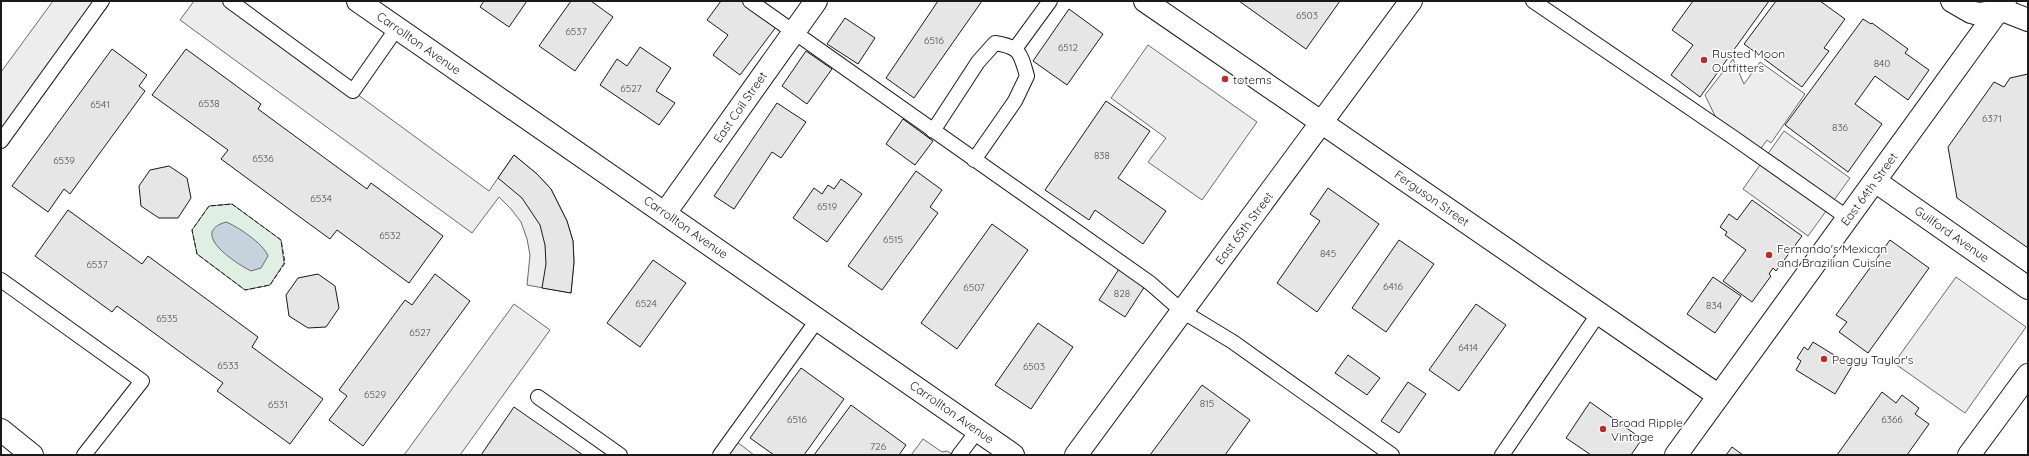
<svg xmlns="http://www.w3.org/2000/svg" width="2029" height="456" font-family="Quicksand,sans-serif">
<style>
.green{fill:#e0efe3;stroke:#6a6a6a}
.parking{fill:#ededed;stroke:#6a6a6a}
.water{fill:#c6d2dc;stroke:#6a6a6a}
.building{fill:#e6e6e6;stroke:#1a1a1a}
.lines{fill:none;stroke-linecap:round;stroke-linejoin:round}
.service-casing{stroke:#1a1a1a;stroke-width:16}
.minor-casing{stroke:#1a1a1a;stroke-width:24}
.secondary-casing{stroke:#1a1a1a;stroke-width:24}
.service{stroke:#fff;stroke-width:14}
.minor{stroke:#fff;stroke-width:22}
.secondary{stroke:#fff;stroke-width:22}
.fence{stroke:#1a1a1a;stroke-width:1;stroke-dasharray:5 2;stroke-linecap:butt}
.poi-dot{fill:#c62828;stroke:#fff;stroke-width:1.5}
.labels{text-anchor:middle;dominant-baseline:central;stroke-width:3;stroke-linejoin:round;paint-order:stroke}
.number-label{font-size:10px;fill:#4d4d4d}
.street-label{font-size:12px;fill:#1a1a1a;stroke:#fff}
.poi-label{font-size:12px;fill:#1a1a1a;stroke:#fff;text-anchor:start}
</style>
<rect width="100%" height="100%" fill="#fff"/>
<!-- green -->
<path class="green" d="M232,204L281,240L284,263L270,285L245,290L197,254L192,230L209,206Z"/>
<!-- parking -->
<path class="parking" d="M53,1H102L1,141V72Z
M194,1H230L489,191L514,155L537,174L551,189L567,221L573,241L574,262L571,293L527,285L530,255L527,239L521,222L511,209L499,197L472,233L180,20Z
M1148,45L1257,122L1202,200L1148,162L1166,138L1111,98Z
M1733,59L1744,84L1760,62L1805,94L1771,143L1767,140L1759,151L1718,122L1705,95Z
M1784,131L1850,178L1808,236L1743,189Z
M1956,277L2026,327L1965,413L1894,363Z
M514,304L550,330L460,455H404Z
M732,438L754,455H720Z
M923,439L942,452L947,451L953,455H911Z"/>
<!-- water -->
<path class="water" d="M226,222C237,226 264,244 268,256L261,268L251,271C237,264 188,233 226,222Z"/>
<!-- building -->
<path class="building" d="M484,1H527L509,27L480,7Z
M571,1H591L613,17L575,71L539,46Z
M721,1H741L776,27L740,75L713,55L728,35L707,20Z
M938,1H982L914,98L886,78Z
M1239,1H1340L1306,49Z
M1693,1H1769L1700,97L1671,75L1693,45L1672,30Z
M1776,1H1820L1845,19L1824,48L1829,51L1802,87L1744,44Z
M1069,9L1103,34L1067,85L1033,61Z
M845,18L875,38L858,64L827,44Z
M1863,19L1871,24L1872,23L1908,49L1905,53L1929,70L1908,100L1875,76L1855,104L1882,124L1848,172L1785,125Z
M640,47L671,68L656,91L675,103L659,125L600,85L617,59L627,66Z
M112,49L147,75L139,86L145,91L70,194L64,189L48,212L12,186Z
M186,49L261,104L258,109L367,189L371,183L443,236L409,283L337,230L330,239L293,212L221,159L228,150L152,95Z
M806,51L832,69L807,104L782,86Z
M2028,74V248L1957,198L1948,147L1994,82L2004,87L2010,78Z
M1106,101L1150,131L1118,178L1166,211L1143,244L1095,210L1089,220L1045,190Z
M777,103L806,122L781,158L772,152L734,209L714,196Z
M903,119L933,141L915,165L886,144Z
M514,155L537,174L551,189L567,221L573,241L574,262L571,293L542,288L546,264L545,245L540,225L522,198L498,178Z
M169,166L187,178L191,198L178,218H159L141,206L139,186L150,170Z
M916,171L942,190L930,207L938,213L882,290L848,266Z
M841,179L862,194L827,242L793,218L814,188L822,194L828,185L834,189Z
M1328,188L1379,224L1317,312L1277,283L1320,221L1310,214Z
M1752,200L1802,236L1776,271L1773,268L1769,274L1771,276L1752,302L1723,281L1746,250L1725,235L1727,232L1720,227L1729,214L1737,220Z
M68,210L142,264L148,256L258,337L252,347L323,399L290,444L217,391L223,383L191,360L117,306L112,312L35,256Z
M992,224L1028,250L957,349L921,323Z
M1399,240L1434,264L1386,332L1352,308Z
M1890,240L1929,268L1868,353L1839,332L1847,322L1836,315Z
M653,260L686,283L640,347L607,323Z
M1119,269L1145,286L1125,317L1099,300Z
M318,274L335,286L339,308L326,327L308,328L289,316L286,295L298,278Z
M435,274L470,301L363,446L329,420L347,396L339,390L405,300L412,305Z
M1713,277L1741,296L1715,333L1687,314Z
M1476,304L1506,325L1459,391L1429,370Z
M1038,323L1073,347L1031,409L995,385Z
M1813,342L1852,366L1835,394L1796,370L1801,361L1797,358L1804,347L1808,350Z
M1348,355L1380,378L1367,395L1335,373Z
M801,368L844,399L804,455H774L750,438Z
M1408,382L1426,394L1399,433L1381,421Z
M1202,385L1250,420L1225,455H1150Z
M1882,392L1896,403L1902,395L1919,408L1915,414L1929,424L1907,455H1837Z
M1590,402L1642,439L1631,455H1591L1566,438Z
M851,405L906,445L899,455H814Z
M514,407L583,455H481Z
M1732,447L1743,455H1726Z"/>
<g class="lines">
<!-- service casing -->
<g class="service-casing">
<path id="service" d="M230,1L353,91L397,28
M750,1L1150,283L1182,311L1233,342L1392,455
M1533,1L1734,138L1848,218
M1015,49L1050,1
M933,131L978,62L995,43C1020,47 1020,52 1027,76L1015,101L974,160
M1,141L102,1
M1,280L142,381L84,455
M538,397L620,455
M720,455L818,319
M959,455L978,430
M1502,455L1599,313"/>
</g>
<!-- minor casing -->
<g class="minor-casing">
<path id="minor" d="M358,1L1013,455
M1145,1L1719,396
M1952,1L1971,12L1978,14L2005,11L2028,20
M1875,181L2028,288
M665,213L816,1
M1076,455L1411,1
M1676,455L2005,1
M1969,455L2028,375"/>
</g>
<!-- secondary casing -->
<g class="secondary-casing">
<path id="secondary" d="M1,430L32,455"/>
</g>
<!-- service -->
<use href="#service" class="service"/>
<!-- minor -->
<use href="#minor" class="minor"/>
<!-- secondary -->
<use href="#secondary" class="secondary"/>
<!-- fence -->
<path class="fence" d="M232,204L281,240L285,263L270,285L245,290L197,254L192,230L209,206Z"/>
</g>
<!-- markers -->
<g class="poi-dot">
<circle cx="1704" cy="60" r="4"/>
<circle cx="1225" cy="79" r="4"/>
<circle cx="1769" cy="255" r="4"/>
<circle cx="1824" cy="359" r="4"/>
<circle cx="1603" cy="429" r="4"/>
</g>
<g class="labels">
<!-- number labels -->
<g class="number-label">
<text x="1307" y="15">6503</text>
<text x="576" y="31">6537</text>
<text x="934" y="40">6516</text>
<text x="1068" y="47">6512</text>
<text x="1882" y="63">840</text>
<text x="631" y="88">6527</text>
<text x="209" y="103">6538</text>
<text x="100" y="104">6541</text>
<text x="1992" y="118">6371</text>
<text x="1840" y="127">836</text>
<text x="1102" y="155">838</text>
<text x="263" y="158">6536</text>
<text x="64" y="160">6539</text>
<text x="321" y="198">6534</text>
<text x="827" y="206">6519</text>
<text x="390" y="235">6532</text>
<text x="893" y="239">6515</text>
<text x="1328" y="253">845</text>
<text x="97" y="264">6537</text>
<text x="1393" y="286">6416</text>
<text x="974" y="287">6507</text>
<text x="1122" y="293">828</text>
<text x="646" y="303">6524</text>
<text x="1714" y="305">834</text>
<text x="167" y="318">6535</text>
<text x="420" y="332">6527</text>
<text x="1468" y="347">6414</text>
<text x="228" y="365">6533</text>
<text x="1034" y="366">6503</text>
<text x="375" y="394">6529</text>
<text x="1207" y="403">815</text>
<text x="278" y="404">6531</text>
<text x="797" y="419">6516</text>
<text x="1892" y="419">6366</text>
<text x="878" y="446">726</text>
</g>
<!-- street labels -->
<g class="street-label">
<text transform="translate(419 43) rotate(35)">Carrollton Avenue</text>
<text transform="translate(740 107) rotate(-55)">East Coil Street</text>
<text transform="translate(1869 189) rotate(-54)">East 64th Street</text>
<text transform="translate(1432 198) rotate(35)">Ferguson Street</text>
<text transform="translate(686 227) rotate(35)">Carrollton Avenue</text>
<text transform="translate(1244 228) rotate(-53)">East 65th Street</text>
<text transform="translate(1952 234) rotate(35)">Guilford Avenue</text>
<text transform="translate(952 412) rotate(35)">Carrollton Avenue</text>
</g>
<!-- poi labels -->
<g class="poi-label">
<text x="1712" y="53">Rusted Moon<tspan x="1712" dy="14">Outfitters</tspan></text>
<text x="1233" y="79">totems</text>
<text x="1777" y="248">Fernando's Mexican<tspan x="1777" dy="14">and Brazilian Cuisine</tspan></text>
<text x="1832" y="359">Peggy Taylor's</text>
<text x="1611" y="422">Broad Ripple<tspan x="1611" dy="14">Vintage</tspan></text>
</g>
</g>
<!-- border -->
<rect width="2029" height="456" fill="none" stroke="#1a1a1a" stroke-width="4"/>
</svg>
